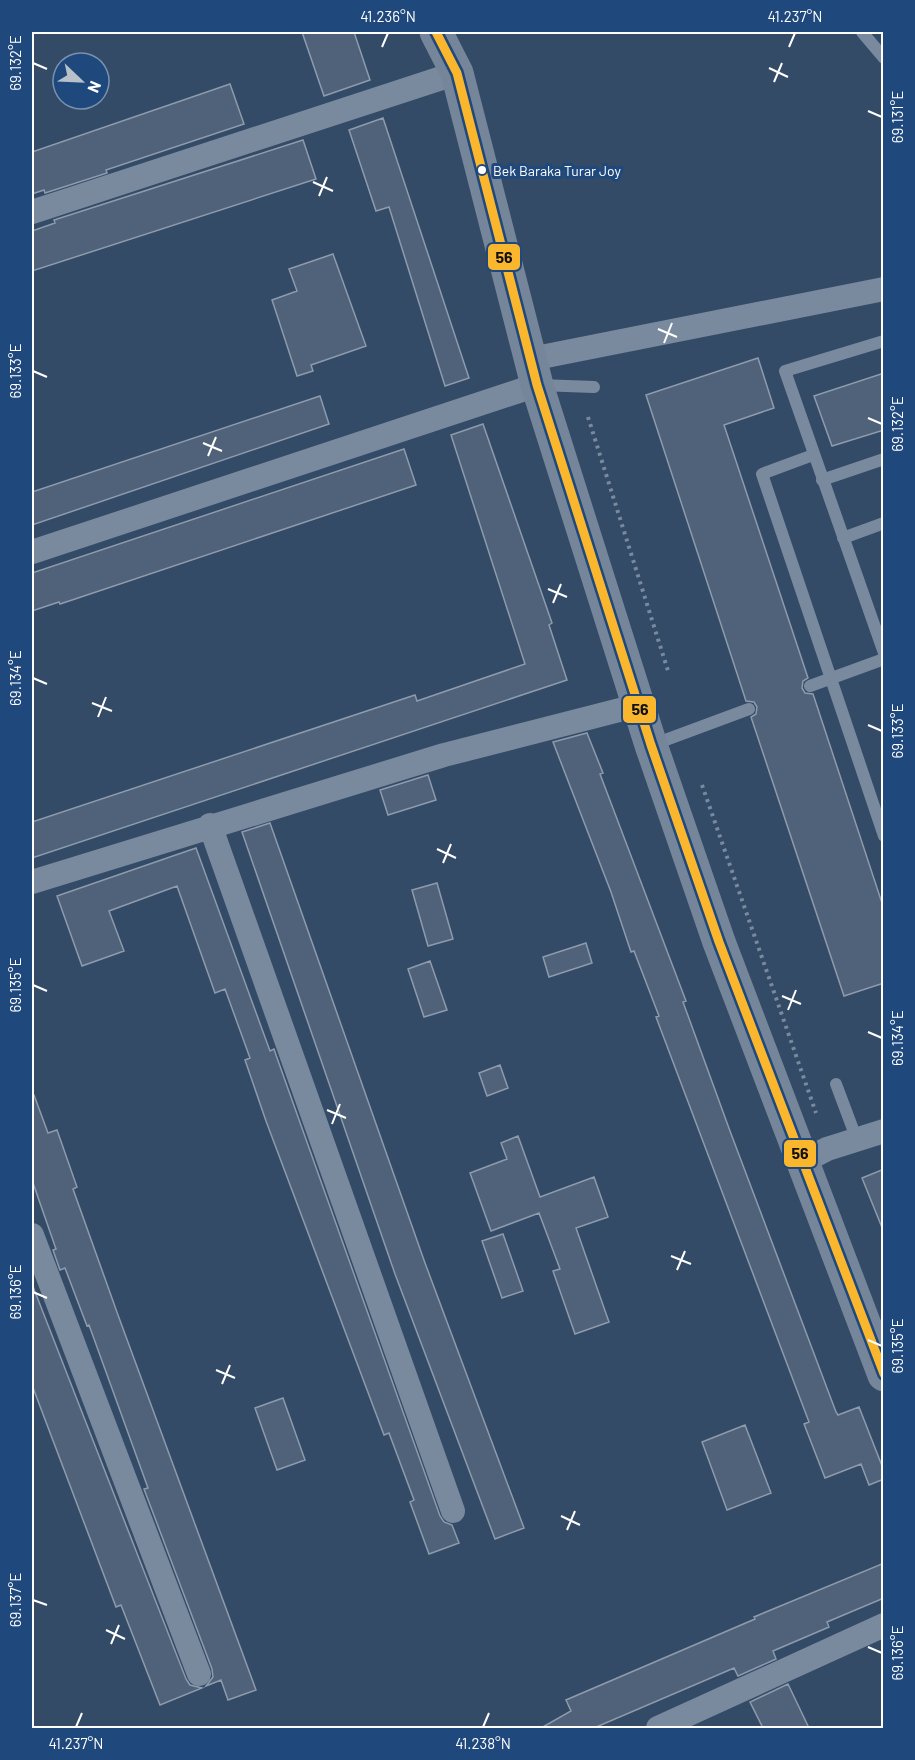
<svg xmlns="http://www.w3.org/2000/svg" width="915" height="1760" font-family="Barlow,sans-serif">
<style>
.building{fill:#506279;stroke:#8d9bac;stroke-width:1.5}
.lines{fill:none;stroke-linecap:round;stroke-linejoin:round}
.path{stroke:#798a9e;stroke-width:4;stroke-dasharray:3 4.5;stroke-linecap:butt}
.service{stroke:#798a9e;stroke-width:12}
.minor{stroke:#798a9e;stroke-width:24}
.secondary{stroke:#75869a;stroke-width:33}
.bus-1-casing{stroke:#1f487c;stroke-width:14}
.bus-1{stroke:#fab62d;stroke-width:9}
.ticks{fill:none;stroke:#fff;stroke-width:2}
.bus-dot{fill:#fff;stroke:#1f487c;stroke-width:2}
.labels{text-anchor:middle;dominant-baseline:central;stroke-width:6;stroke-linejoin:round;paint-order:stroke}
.bus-label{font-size:14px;fill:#fff;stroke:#1f487c;text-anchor:start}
.line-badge{stroke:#1f487c;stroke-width:2}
.pale-badge-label{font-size:16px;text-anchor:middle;font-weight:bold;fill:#111}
.neatline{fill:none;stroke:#fff;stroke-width:2}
.ticks-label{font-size:15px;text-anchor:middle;fill:#fff}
</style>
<rect width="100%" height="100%" fill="#344b67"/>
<!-- building -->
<path class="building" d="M302,32H354L370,80L324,96Z
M230,84L244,124L106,170L107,173L45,193L44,190L32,194V152Z
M383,118L469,378L445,386L389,207L376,211L349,130Z
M303,140L316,179L32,271V231L55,223L54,220Z
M333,254L366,346L311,365L313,371L297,376L272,300L297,291L289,269Z
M758,358L774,408L724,425L808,678L803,681L802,688L805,693L813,694L884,909V983L844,996L751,717L756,714L757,707L754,702L746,701L646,395Z
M884,373V430L832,446L814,396Z
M320,396L329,424L32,525V492Z
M483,424L552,623L549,625L567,680L32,858V822L415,695L417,701L525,664L451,435Z
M404,449L416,485L60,604L59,602L32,611V573Z
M587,733L603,773L600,774L686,1001L683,1002L730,1131L836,1412L838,1415L859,1407L884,1471V1479L869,1485L861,1464L825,1478L804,1424L809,1422L656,1017L659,1016L634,951L631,952L611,892L553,742Z
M428,775L436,800L388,815L380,790Z
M270,823L425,1263L524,1528L495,1539L395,1274L242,832Z
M196,848L270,1051L274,1049L276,1055L440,1516L444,1522L452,1525L459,1543L429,1554L410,1502L414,1500L389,1433L384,1435L266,1121L245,1060L250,1058L225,989L215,993L177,886L109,911L124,951L82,966L57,896Z
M437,883L453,939L428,946L412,890Z
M586,943L592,963L549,977L543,957Z
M430,961L447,1010L424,1017L408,969Z
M500,1065L508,1088L487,1096L479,1073Z
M32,1095H34L48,1133L57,1130L77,1187L73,1189L118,1315L256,1690L228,1700L221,1680L206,1686L213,1677L212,1669L144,1489L148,1488L89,1325L87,1326L65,1268L60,1270L53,1250L56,1249L32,1180Z
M518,1136L540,1197L594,1177L608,1217L576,1228L609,1322L575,1334L553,1271L560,1269L539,1213L491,1231L470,1173L507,1159L501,1143Z
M884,1169V1230H883L862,1178Z
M503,1234L523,1291L502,1298L482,1241Z
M32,1284L186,1679L190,1685L202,1688L160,1705L121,1605L116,1607L32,1385Z
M283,1398L305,1460L277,1470L255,1408Z
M745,1425L771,1493L727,1510L702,1442Z
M884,1563V1598L827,1622L829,1627L773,1651L776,1659L738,1676L734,1668L594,1728H541L571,1711L566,1700L755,1619L754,1617Z
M788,1684L809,1728H763L750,1702Z"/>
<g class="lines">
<!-- path -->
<path class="path" d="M588,417L669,674
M702,785L816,1113"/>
<!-- service -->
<path class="service" d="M862,32L884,58
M884,341L785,371L884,653
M538,385L594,387
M813,455L762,474L884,836
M822,480L884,459
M843,538L884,523
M810,686L884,659
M652,745L749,709
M836,1084L857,1140"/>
<!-- minor -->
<path class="minor" d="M32,212L457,73
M531,359L884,289
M32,552L537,385
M210,825L453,1511
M32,882L444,755L639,705
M802,1162L827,1149L884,1131
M32,1235L199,1674
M658,1728L884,1625"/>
<!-- secondary -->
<path class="secondary" d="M436,32L457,73L537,385L651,745L719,942L884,1375"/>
<!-- bus-1 casing -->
<g class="bus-1-casing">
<path id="bus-1" d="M436,32L457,73L537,385L651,745L719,942L884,1374"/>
</g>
<!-- bus-1 -->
<use href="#bus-1" class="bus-1"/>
</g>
<!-- ticks -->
<path class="ticks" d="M382,47L388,33M789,47L795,33M33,63L47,69M769,68L788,77M774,82L782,63M868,111L882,117M313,182L333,191M319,196L327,177M658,329L677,337M664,343L672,323M33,371L47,377M868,418L882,424M203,443L222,451M208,456L216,437M548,589L567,597M553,603L561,584M33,678L47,684M92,703L112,711M98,717L106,697M868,725L882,731M437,849L456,858M443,863L451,844M33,985L47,991M782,996L801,1004M788,1010L796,990M868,1032L882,1038M327,1110L346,1118M332,1124L340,1104M671,1256L691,1264M677,1270L685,1251M33,1292L47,1298M868,1340L882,1346M216,1370L235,1378M222,1384L230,1365M561,1516L580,1525M567,1530L575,1511M33,1600L47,1605M106,1630L125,1639M111,1644L119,1625M868,1647L882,1653M76,1727L82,1713M483,1727L489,1713"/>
<!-- markers -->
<circle class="bus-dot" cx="482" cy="170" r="5"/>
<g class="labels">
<!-- bus labels -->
<g class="bus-label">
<text x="493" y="170">Bek Baraka Turar Joy</text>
</g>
</g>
<g class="line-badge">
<rect x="487" y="243" width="34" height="28" rx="6" fill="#fab62d"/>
<rect x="622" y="695" width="35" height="29" rx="6" fill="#fab62d"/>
<rect x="783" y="1139" width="34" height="29" rx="6" fill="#fab62d"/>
</g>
<g class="pale-badge-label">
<text x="504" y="263">56</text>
<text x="640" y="715">56</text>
<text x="800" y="1159">56</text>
</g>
<!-- border -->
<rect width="915" height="1760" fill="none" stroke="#1f487c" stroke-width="66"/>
<!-- north arrow -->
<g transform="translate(81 81) rotate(113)"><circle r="28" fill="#1f487c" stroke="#7991b0" stroke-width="1.5"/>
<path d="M0-4.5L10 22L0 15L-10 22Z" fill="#b8c0ca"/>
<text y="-9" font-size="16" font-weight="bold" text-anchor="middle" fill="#ffffff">N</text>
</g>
<rect x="33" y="33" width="849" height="1694" class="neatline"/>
<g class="ticks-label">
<text x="388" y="22">41.236°N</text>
<text x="795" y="22">41.237°N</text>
<text transform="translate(16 63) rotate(-90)" y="5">69.132°E</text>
<text transform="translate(898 117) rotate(-90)" y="5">69.131°E</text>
<text transform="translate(16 371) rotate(-90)" y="5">69.133°E</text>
<text transform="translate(898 424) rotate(-90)" y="5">69.132°E</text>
<text transform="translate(16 678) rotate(-90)" y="5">69.134°E</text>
<text transform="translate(898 731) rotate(-90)" y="5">69.133°E</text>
<text transform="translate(16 985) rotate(-90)" y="5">69.135°E</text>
<text transform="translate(898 1038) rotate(-90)" y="5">69.134°E</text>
<text transform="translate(16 1292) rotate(-90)" y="5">69.136°E</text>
<text transform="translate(898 1346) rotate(-90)" y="5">69.135°E</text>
<text transform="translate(16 1600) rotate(-90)" y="5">69.137°E</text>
<text transform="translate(898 1653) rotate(-90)" y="5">69.136°E</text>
<text x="76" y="1749">41.237°N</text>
<text x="483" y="1749">41.238°N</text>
</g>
</svg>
